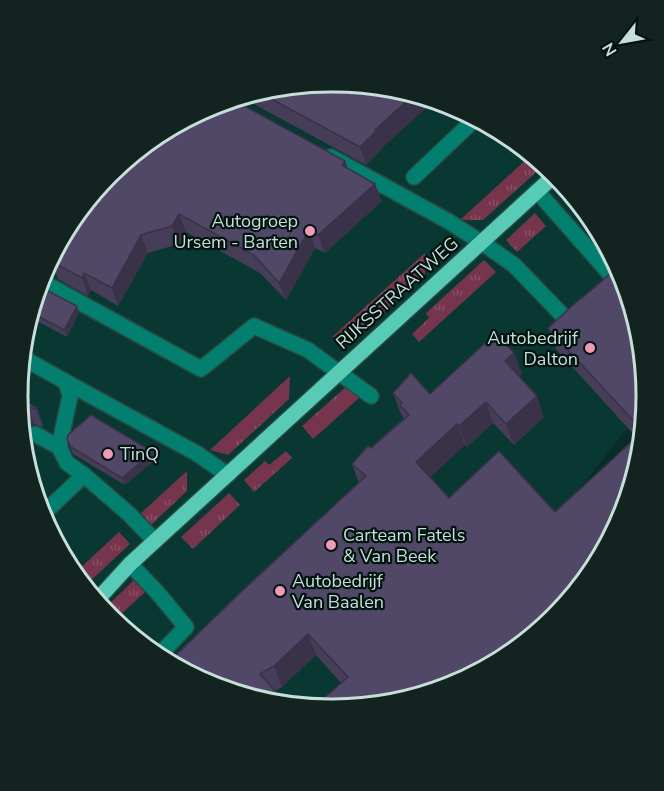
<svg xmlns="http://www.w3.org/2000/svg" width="664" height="791" font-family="'Nunito Sans',sans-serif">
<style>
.built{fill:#083831}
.grass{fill:url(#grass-tufts)}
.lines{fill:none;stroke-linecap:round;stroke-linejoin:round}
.minor-casing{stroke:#274944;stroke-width:18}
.major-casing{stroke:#274944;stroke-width:18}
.minor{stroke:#037f6f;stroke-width:15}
.major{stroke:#57cbb6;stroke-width:15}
.wall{fill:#463d59}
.shaded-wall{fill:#393248}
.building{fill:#514767;stroke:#393248;stroke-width:1.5}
.poi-dot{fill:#f09ab5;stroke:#021310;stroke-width:2}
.labels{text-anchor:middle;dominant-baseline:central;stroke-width:4.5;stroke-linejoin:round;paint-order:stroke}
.poi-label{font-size:18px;fill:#c7dfda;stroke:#021310;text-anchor:start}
.street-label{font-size:18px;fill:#c7dfda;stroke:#021310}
.rim{fill:none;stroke:#c7dfda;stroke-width:3}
</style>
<defs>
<pattern id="grass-tufts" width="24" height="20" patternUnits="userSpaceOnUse" patternTransform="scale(1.5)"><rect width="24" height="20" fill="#76354c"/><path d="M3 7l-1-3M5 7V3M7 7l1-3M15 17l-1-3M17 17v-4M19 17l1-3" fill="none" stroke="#885265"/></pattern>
</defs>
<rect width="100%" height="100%" fill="#082d27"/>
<!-- built -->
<path class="built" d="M332,82L452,106L554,174L622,276L644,407L562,511L332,709L212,685L110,617L42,515L18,395L42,275L110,173L212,105Z"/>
<!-- grass -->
<path class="grass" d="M529,157L543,166L483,220H460Z
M535,213L546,226L517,252L506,240Z
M425,253V274L354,339L332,337Z
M484,260L496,272L419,342L412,334L429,318L426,313Z
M290,376L289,399L228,455L210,450Z
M348,385L359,398L313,439L302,426Z
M286,451L292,458L254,492L244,480L265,461L269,465Z
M187,471V491L151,525L141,513Z
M229,493L240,505L193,549L181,537Z
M119,532L130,544L87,584L78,570Z
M134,580L145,592L115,620L110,617L104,609Z"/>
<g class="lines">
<!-- minor casing -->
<g class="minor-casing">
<path id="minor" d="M331,157L448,221L481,242L514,265L568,321
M414,177L474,120
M537,191L618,283
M41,281L201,369L254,326L308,350L371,396
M25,359L66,382L70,396L59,447
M66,382L196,453L228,475
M35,434L59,447L67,463L84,475L129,514L155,541
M42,515L84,475
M130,564L157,592L186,627L162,652"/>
</g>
<!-- major casing -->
<g class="major-casing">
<path id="major" d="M98,599L130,564L155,541L555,175"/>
</g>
<!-- minor -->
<use href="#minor" class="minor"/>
<!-- major -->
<use href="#major" class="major"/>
</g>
<!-- wall -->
<path class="wall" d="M332,82L382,148V149L366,165L245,99Z
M348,168L382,201L325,253L315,248L286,300L260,273L186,232L179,244L148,253L118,306L91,290L88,296L58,279L55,271L48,267L110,173Z
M582,298L646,396L622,516L341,683L316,655L282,687L275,691L212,685L359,483L352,464L404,418L401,414L393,393L430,394L514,353L522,374L519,376L544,417L514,445L493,423L467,447L465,445L430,477L449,498L555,512L636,437L556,349L548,328Z
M36,308L79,313L67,337L35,320L34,316Z
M19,398L37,408L43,426V427L34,424L27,428L33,444L29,451Z
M67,439L153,452L156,459L125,485L73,454Z"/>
<!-- shaded-wall -->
<path class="shaded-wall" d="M411,97L433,102L382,148V149L366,165L360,147L375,130Z
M345,161L352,179L342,165Z
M375,184L382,201L325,253L318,235Z
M179,214L186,232L179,244L172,226Z
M309,230L315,248L286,300L279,283Z
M141,235L148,253L118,306L112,288Z
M84,273L91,290L88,296L82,278Z
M77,306L79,313L67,337L64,330Z
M514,353L522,374L513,382L505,361Z
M537,396L544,417L514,445L506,424Z
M486,402L493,423L467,447L459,426Z
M28,407L34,424L27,428L33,444L29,451L21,411Z
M37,408L43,426V427L36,409Z
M457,424L465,445L424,483L416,462Z
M153,452L156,459L125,485L122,478Z
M308,634L316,655L282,687L274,666Z"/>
<!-- building -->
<path class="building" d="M332,82L411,97L375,130L376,131L360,147L264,95Z
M235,101L345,161L342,165L375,184L318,235L309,230L279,283L254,255L179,214L172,226L141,235L112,288L84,273L82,278L51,261L110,173L212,105Z
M617,268L622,276L646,396L640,428L548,328L582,297V298L612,272Z
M46,290L77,306L64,330L34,314L36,308Z
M496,333L514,353L505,361L537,396L506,424L486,402L459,426L457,424L416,462L449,498L499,451L555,512L638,436L622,516L554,618L452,686L332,710L315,706L348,677L308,634L274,666L260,674L283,700L212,685L172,659L240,593L366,476L352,464L368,446L371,448L409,415L400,405L402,403L393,393L411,373L430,394Z
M19,398L37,408L36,409L28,407L21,411Z
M91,415L153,452L122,478L71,447L67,439L68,435Z"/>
<!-- markers -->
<g class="poi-dot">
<circle cx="310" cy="231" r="6"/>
<circle cx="590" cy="348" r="6"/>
<circle cx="108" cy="454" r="6"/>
<circle cx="331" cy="545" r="6"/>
<circle cx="280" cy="591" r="6"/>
</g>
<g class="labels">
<!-- poi labels -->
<g class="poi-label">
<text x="298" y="221" text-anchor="end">Autogroep<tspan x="298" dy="21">Ursem - Barten</tspan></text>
<text x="578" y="338" text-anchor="end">Autobedrijf<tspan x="578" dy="21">Dalton</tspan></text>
<text x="120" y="454">TinQ</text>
<text x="343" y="535">Carteam Fatels<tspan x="343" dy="21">&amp; Van Beek</tspan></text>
<text x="292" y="581">Autobedrijf<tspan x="292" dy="21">Van Baalen</tspan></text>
</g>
<!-- street labels -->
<g class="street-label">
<text transform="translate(397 293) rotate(-42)">RIJKSSTRAATWEG</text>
</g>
</g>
<!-- crop -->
<path d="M0 0H664V791H0ZM331 92H333A303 303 0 0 1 636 395V396A303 303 0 0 1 333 699H331A303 303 0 0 1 28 396V395A303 303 0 0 1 331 92Z" fill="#122320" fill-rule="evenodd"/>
<path class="rim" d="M331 92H333A303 303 0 0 1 636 395V396A303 303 0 0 1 333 699H331A303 303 0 0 1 28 396V395A303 303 0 0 1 331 92Z"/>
<!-- north arrow -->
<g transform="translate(622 42) rotate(239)" stroke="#021310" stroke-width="4.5" paint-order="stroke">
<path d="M0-4.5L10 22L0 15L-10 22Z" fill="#c7dfda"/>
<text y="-9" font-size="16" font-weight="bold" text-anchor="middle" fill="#c7dfda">N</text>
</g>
</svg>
